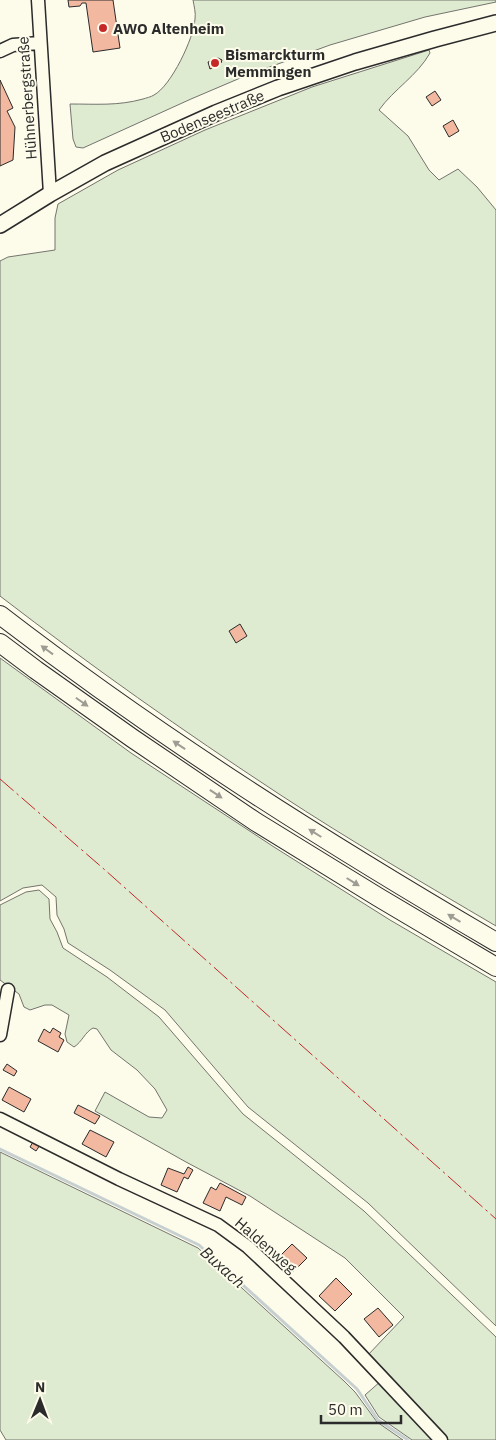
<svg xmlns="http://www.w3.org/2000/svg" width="496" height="1440" font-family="'IBM Plex Sans',sans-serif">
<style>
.green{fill:#deebd1;stroke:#74746e}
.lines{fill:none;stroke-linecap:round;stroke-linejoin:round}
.stream{stroke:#c7d0d0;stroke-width:3}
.building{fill:#f2b8a0;stroke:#2b2b2b}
.minor-casing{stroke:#2b2b2b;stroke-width:15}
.major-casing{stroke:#2b2b2b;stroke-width:18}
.highway-casing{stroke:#2b2b2b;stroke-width:20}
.minor{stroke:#fdfbea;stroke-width:12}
.major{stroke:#fdfbea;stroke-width:15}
.highway{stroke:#fdfbea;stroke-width:18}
.power{stroke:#c62828;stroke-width:1;stroke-dasharray:18 4 2.5 4;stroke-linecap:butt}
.oneway{fill:#9e9d94}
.poi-dot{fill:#c62828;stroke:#fdfbea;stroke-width:2}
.labels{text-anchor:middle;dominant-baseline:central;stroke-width:4;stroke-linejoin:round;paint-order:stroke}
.poi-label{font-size:15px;font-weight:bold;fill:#2b2b2b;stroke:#fdfbea;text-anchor:start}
.street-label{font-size:15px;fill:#2b2b2b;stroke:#fdfbea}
.water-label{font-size:16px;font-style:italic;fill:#2b2b2b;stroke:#fdfbea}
</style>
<rect width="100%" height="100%" fill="#fdfbea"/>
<!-- green -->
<path class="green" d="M193,0H496V2L425,17L330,45L245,76L191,99L83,148L76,147L73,139L70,104C96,104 118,106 143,99C146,98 151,97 154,95C171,86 194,38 195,19C196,13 194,6 193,0Z
M429,50L430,53C417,76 394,89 379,110L408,136L429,170L439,180L458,169L477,187L496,210V926C423,883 349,840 279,794C183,731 91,666 0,596V261L8,257L55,250V218L58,204L118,170L205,130L312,87Z
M0,658L131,753L274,847L390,920L496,982V1326L368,1203L248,1107L165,1010L110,970L68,943L64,929L57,915L56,897L42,885L23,888L0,901Z
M39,890L49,899L50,919L57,932L63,948L107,977L159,1017L243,1114L364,1211L496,1337V1440H445L367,1356L404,1317L345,1258L250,1196L186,1162L95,1111L105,1092L149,1117L162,1118L167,1110L155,1089L137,1070L111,1050L97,1029L93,1028C85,1032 82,1042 74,1047L67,1042L65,1034L69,1015L52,1005H45L30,1010L24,1007L19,994L0,980V905L26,892Z
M0,1152L198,1248L344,1381L355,1392L377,1422L403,1440H6L0,1430Z
M381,1381L437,1440H412L379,1417L365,1395Z"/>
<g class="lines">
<!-- stream -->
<path class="stream" d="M0,1149L199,1245L357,1389L378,1420L408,1440"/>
</g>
<!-- building -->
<path class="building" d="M68,0H113L120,48L93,52L86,3H82L80,6L69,7Z
M218,58L222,60L221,63L210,69L208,62Z
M0,80L13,108L7,111L15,127L13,160L0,166Z
M435,91L441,100L432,106L426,97Z
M453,120L459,131L449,137L443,126Z
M240,624L247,636L236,643L229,631Z
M53,1028L61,1033L59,1037L64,1040L58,1052L38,1041L44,1029L50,1033Z
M7,1064L17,1071L14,1076L3,1070Z
M9,1087L31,1099L24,1112L2,1100Z
M78,1105L100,1116L95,1124L74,1113Z
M90,1130L114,1142L106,1157L82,1144Z
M33,1142L40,1145L36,1151L30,1147Z
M188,1167L193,1170L188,1179L184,1177L177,1192L161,1185L168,1168L184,1174Z
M220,1183L246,1197L242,1205L226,1197L220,1211L203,1203L211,1187L216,1190Z
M292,1244L307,1258L293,1272L278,1258Z
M336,1278L352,1294L335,1311L319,1296Z
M378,1308L393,1325L379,1337L364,1319Z"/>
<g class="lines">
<!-- minor casing -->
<g class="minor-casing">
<path id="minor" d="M38,0L50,194
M0,51L13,45L40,43
M0,1035L8,990
M0,1119L119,1179L218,1225L248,1247L344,1337L441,1440"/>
</g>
<!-- major casing -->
<g class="major-casing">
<path id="major" d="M0,225L50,194L105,163L216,113L278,88L355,62L435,39L496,23"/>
</g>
<!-- highway casing -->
<g class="highway-casing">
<path id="highway" d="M0,615C157,736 325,842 496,942
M0,643L36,670L132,738L256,822L378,897L496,967"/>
</g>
<!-- minor -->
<use href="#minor" class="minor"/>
<!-- major -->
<use href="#major" class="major"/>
<!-- highway -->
<use href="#highway" class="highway"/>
<!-- power -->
<path class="power" d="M0,779L105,870L496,1219"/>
</g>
<!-- one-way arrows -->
<defs><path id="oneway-solid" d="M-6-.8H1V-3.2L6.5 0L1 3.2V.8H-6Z" transform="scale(1.25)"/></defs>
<g class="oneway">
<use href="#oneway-solid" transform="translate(47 650) rotate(-144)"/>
<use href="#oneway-solid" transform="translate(82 702) rotate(35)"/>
<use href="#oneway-solid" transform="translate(179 745) rotate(-146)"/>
<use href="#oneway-solid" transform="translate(216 794) rotate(34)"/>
<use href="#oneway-solid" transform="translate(315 833) rotate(-148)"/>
<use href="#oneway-solid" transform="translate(353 882) rotate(32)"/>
<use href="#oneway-solid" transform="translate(454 918) rotate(-149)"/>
</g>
<!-- markers -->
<g class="poi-dot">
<circle cx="103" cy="28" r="5"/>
<circle cx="215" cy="63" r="5"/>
</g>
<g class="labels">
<!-- poi labels -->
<g class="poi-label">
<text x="113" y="28">AWO Altenheim</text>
<text x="225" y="54">Bismarckturm<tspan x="225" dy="17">Memmingen</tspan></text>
</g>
<!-- street labels -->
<g class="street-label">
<text transform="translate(27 98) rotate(-94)">Hühnerbergstraße</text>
<text transform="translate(212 116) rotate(-23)">Bodenseestraße</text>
<text transform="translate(266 1245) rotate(41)">Haldenweg</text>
</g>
<!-- water labels -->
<g class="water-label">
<text transform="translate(223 1267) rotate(42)">Buxach</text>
</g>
</g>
<!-- north arrow -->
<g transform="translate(40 1400) rotate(1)" stroke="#fdfbea" stroke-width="4" paint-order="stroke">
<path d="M0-4L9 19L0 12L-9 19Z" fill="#2b2b2b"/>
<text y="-8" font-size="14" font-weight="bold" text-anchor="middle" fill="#2b2b2b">N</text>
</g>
<!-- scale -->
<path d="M321 1415v8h80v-8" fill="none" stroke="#2b2b2b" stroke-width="2.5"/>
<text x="328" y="1415" font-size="15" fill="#2b2b2b" stroke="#fdfbea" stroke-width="4" paint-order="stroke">50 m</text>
</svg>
